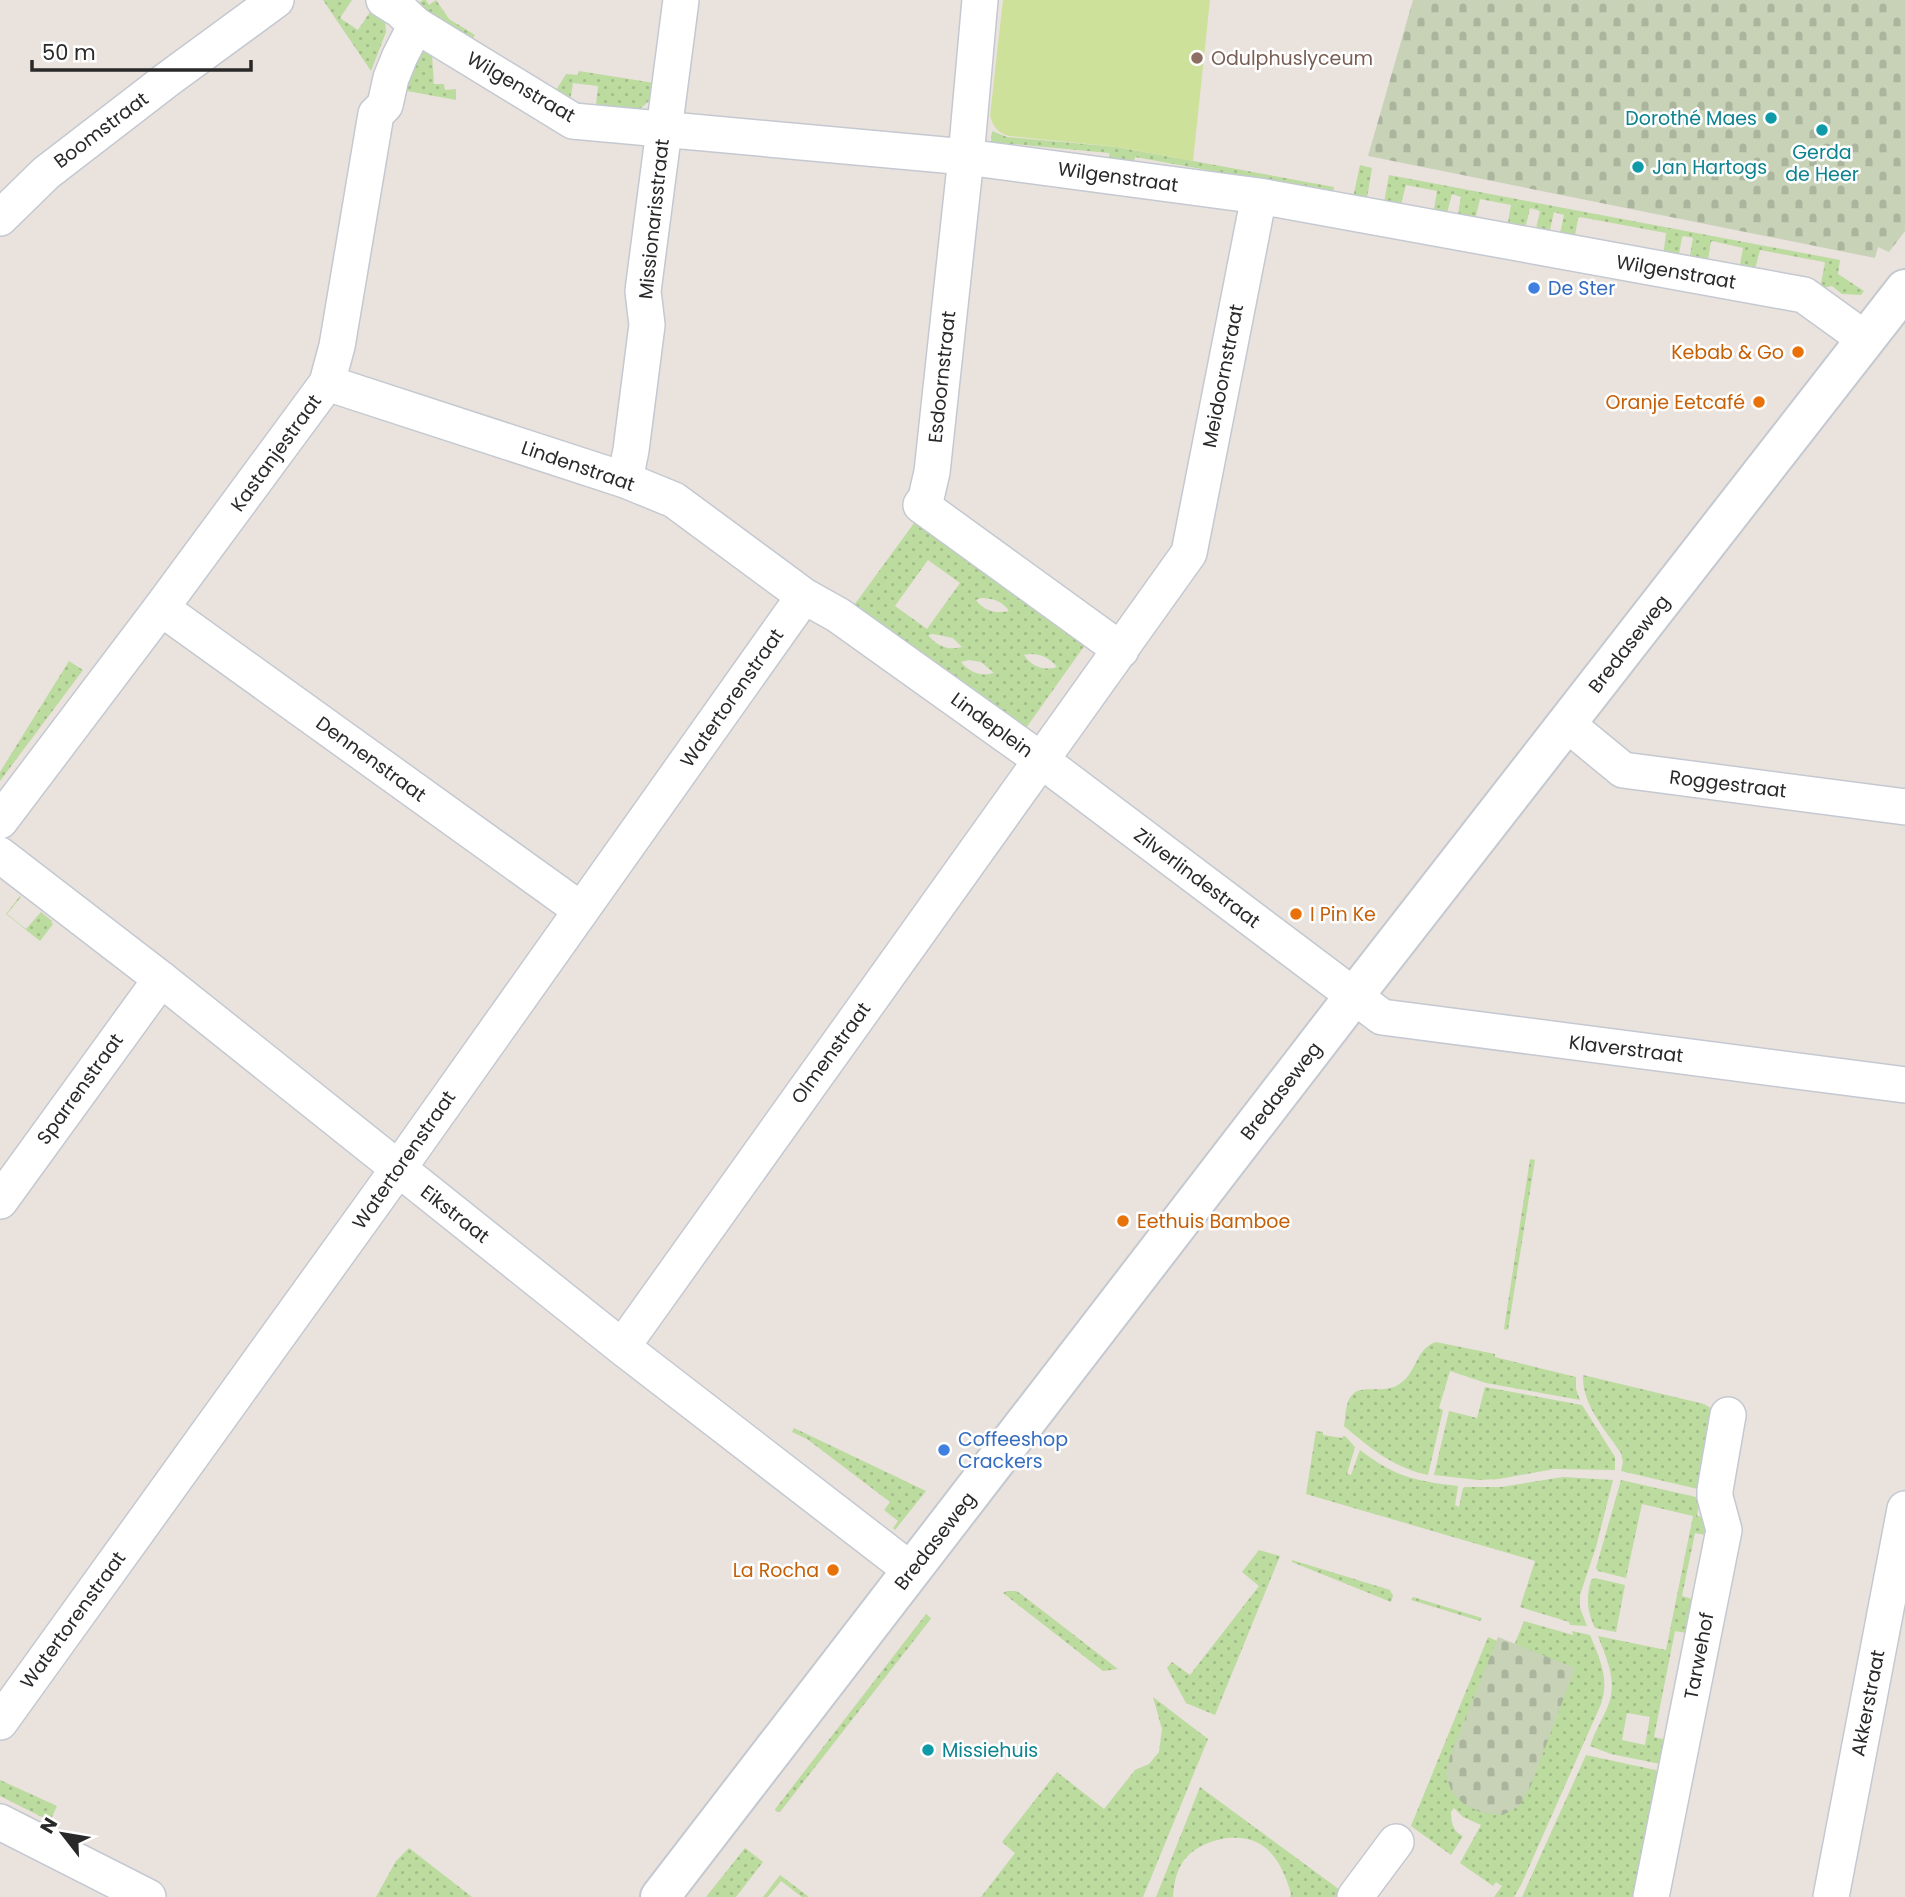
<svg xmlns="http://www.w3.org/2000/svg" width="1905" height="1897" font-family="Poppins,sans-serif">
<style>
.grass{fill:url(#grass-dots);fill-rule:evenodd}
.cemetery{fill:url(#cemetery-stones)}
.pitch{fill:#cde19b}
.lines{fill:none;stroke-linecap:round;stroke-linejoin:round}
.street-casing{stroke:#c4c9d1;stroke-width:38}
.secondary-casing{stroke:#c4c9d1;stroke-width:42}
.street{stroke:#fff;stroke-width:35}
.secondary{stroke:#fff;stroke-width:38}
.education-dot{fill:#8d6e63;stroke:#fff;stroke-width:2.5}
.culture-dot{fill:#0f9aa8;stroke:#fff;stroke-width:2.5}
.shop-dot{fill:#3f7fe0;stroke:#fff;stroke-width:2.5}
.food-dot{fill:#e8710a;stroke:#fff;stroke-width:2.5}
.labels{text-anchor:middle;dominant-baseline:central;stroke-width:5;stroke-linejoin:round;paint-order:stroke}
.education-label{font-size:19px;fill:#785e54;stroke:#fff;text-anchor:start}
.street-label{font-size:19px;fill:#292929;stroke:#fff}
.culture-label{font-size:19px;fill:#0d838f;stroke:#fff;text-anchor:start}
.shop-label{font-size:19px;fill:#366cbe;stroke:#fff;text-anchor:start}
.food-label{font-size:19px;fill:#c56008;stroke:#fff;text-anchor:end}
</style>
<defs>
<pattern id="grass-dots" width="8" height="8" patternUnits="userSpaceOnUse" patternTransform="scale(1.75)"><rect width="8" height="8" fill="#bcdb9f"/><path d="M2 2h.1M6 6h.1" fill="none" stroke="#a2bc89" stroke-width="1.8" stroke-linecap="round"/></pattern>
<pattern id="cemetery-stones" width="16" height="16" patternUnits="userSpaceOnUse" patternTransform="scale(1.75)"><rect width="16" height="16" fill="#c7d2b6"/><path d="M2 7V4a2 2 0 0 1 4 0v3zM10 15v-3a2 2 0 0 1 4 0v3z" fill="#abb49c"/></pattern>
</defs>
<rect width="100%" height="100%" fill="#eae2dd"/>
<!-- grass -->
<path class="grass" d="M323,0H352L340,18L358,30L370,12L385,21L386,32L371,71Z
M423,0H426L429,5L436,0L449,19L475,35L472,39L413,6Z
M423,50L432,56L434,84H444L445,90L456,89V100L402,90L417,54Z
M579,71L654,83L651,99L639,110L596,105L598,86L573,83L569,107L552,97L566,74L578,75Z
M992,131L1007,137L1117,147L1334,187L1332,198L1229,177V174L1135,157L1133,165L1111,164L1109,153L1013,144L1012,146L990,153Z
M1360,165L1372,168L1366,204L1352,202Z
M1389,175L1840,260L1838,274L1864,291L1861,295L1842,294L1832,286L1823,288L1821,283L1825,263L1824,262L1760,250L1754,273L1739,270L1743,248L1712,241L1711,242L1707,265L1689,261L1693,238L1684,236L1682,237L1678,260L1663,257L1666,233L1580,217L1578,218L1574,241L1559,238L1564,215L1554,212L1549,234L1535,233L1540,211L1530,208L1525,229L1507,228L1511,205L1480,199L1475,220L1457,219L1461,197L1452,194L1446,217L1433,215L1437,191L1406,185L1400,208H1383Z
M917,519L1085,645L1026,728L852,608ZM928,560L960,583L927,629L895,606ZM981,598C993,598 1002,601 1009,611C996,614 984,611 976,600ZM933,634L953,638L962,647C948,651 937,646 928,635ZM1030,654C1042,654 1050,658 1057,667C1044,671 1032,667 1024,655ZM969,660L981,662L994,673C981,677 969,672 961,662Z
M69,661L83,670L0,781V772Z
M20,896L21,897L7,914L26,929L41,912L52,921L51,922L53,924L40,941L6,914Z
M1530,1159L1535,1160L1508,1330L1504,1329Z
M1436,1342L1495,1354V1357L1576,1377V1389L1580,1400L1486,1383L1450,1371L1439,1408L1443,1410L1428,1475C1394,1468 1370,1448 1344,1426C1346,1416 1345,1401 1353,1394C1362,1385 1382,1393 1396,1386C1418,1375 1414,1349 1436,1342Z
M1583,1375L1704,1404L1714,1410L1702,1490L1621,1471L1623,1462L1621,1453C1605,1429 1582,1405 1583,1375Z
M1485,1387L1582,1405L1615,1457V1470L1554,1469L1499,1479L1478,1480L1434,1475L1449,1411L1477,1418Z
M794,1428L926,1491L895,1530L893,1528L898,1521L884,1510L890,1502L807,1439L792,1432Z
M1316,1431L1323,1432V1435L1342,1438L1343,1436H1345L1355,1447L1347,1474L1351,1475L1360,1450C1395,1477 1415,1481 1458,1486L1455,1505L1459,1507L1463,1488L1465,1487H1501L1563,1477L1613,1480L1596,1547L1580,1595V1608L1587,1626L1570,1625L1569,1622L1520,1607L1535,1561L1306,1494Z
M1621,1480L1700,1498L1697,1516L1711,1519L1716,1537L1695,1533L1682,1596L1703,1602L1697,1635L1675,1631L1654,1737L1675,1742L1670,1766L1611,1754L1590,1746C1595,1730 1605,1716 1610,1700C1616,1678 1606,1657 1598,1636L1666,1650L1693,1516L1642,1504L1626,1578L1598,1571L1596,1568ZM1627,1713L1650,1717L1645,1745L1622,1740Z
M1259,1550L1280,1556L1215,1715L1186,1703L1167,1668L1172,1662L1190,1675L1259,1586L1242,1572Z
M1292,1560L1387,1589L1390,1590L1393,1596L1391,1602L1292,1562Z
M1595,1578L1625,1585L1616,1632L1595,1628C1587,1611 1586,1599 1591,1580Z
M1007,1591H1016L1021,1594L1118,1669L1103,1671L1003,1593Z
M1413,1597L1482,1618L1480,1621L1411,1600Z
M926,1614L931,1618L930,1620L780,1812H777L775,1810L776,1808Z
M1524,1621L1573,1635L1572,1631L1590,1635C1599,1657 1610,1679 1601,1704L1521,1885L1514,1897H1494L1502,1886L1496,1882L1493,1886L1460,1863L1481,1825L1463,1817L1454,1808L1451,1812C1451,1822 1453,1832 1463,1836L1451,1855L1411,1826L1488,1637L1513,1648Z
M1153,1697L1208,1739L1143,1897H981L1015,1853L1002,1842L1057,1772L1104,1809L1135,1770L1149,1764L1159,1752L1162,1729Z
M1586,1755L1669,1773L1641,1897H1522Z
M0,1780L57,1806L50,1821L0,1796Z
M1200,1787L1344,1893L1341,1897H1290L1291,1894C1286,1876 1277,1854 1260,1844C1236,1830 1194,1841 1181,1865C1175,1875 1174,1886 1173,1897H1156Z
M409,1848L472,1897H376L396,1861Z
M745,1848L763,1862L736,1897H706Z
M780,1875L809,1897H802L781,1881L768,1897H763Z"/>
<!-- cemetery -->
<path class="cemetery" d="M1413,0H1905V231L1889,252L1878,247L1875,258L1368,156Z
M1498,1637L1575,1668L1530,1788L1519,1806L1503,1815L1483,1813L1465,1805L1452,1793L1446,1775L1450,1756Z"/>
<!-- pitch -->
<path class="pitch" d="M1003,0H1210L1193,161L1118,147L1009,136C997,132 994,128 990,116Z"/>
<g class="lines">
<!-- street casing -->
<g class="street-casing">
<path id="street" d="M384,0L400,10L416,25L573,121L966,157L1259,196L1804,295L1865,339
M980,0L966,157L932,472L926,498L921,505L1121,650
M0,218L46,173L168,79L276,0
M327,383L625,480L674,500L804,596L838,615L1041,760L1382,1017L1905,1085
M625,480L631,450L647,325L643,291L681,0
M161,608L581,910
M1567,724L1623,770L1905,807
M0,821L161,608L327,383L337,346L376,114L385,105L391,78L400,56L416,25
M0,855L161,979L622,1347L912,1571
M0,1201L161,979
M622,1347L1189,553L1259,196
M0,1722L398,1169L804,596
M0,1822L148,1897
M1355,1897L1396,1842
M1651,1897L1724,1530L1715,1497V1490L1728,1415
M1831,1897L1905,1509"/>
</g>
<!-- secondary casing -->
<g class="secondary-casing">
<path id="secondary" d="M660,1897L1354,996L1905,289"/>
</g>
<!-- street -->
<use href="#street" class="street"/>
<!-- secondary -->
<use href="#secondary" class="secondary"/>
</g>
<!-- markers -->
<circle class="education-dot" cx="1197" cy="58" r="7"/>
<g class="culture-dot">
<circle cx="1771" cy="118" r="7"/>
<circle cx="1822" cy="130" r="7"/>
<circle cx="1638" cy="167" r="7"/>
<circle cx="928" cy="1750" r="7"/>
</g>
<g class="shop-dot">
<circle cx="1534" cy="288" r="7"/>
<circle cx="944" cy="1450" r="7"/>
</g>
<g class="food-dot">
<circle cx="1798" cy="352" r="7"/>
<circle cx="1759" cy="402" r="7"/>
<circle cx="1296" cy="914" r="7"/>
<circle cx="1123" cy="1221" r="7"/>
<circle cx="833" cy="1570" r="7"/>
</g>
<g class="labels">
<!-- education labels -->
<g class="education-label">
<text x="1211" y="58">Odulphuslyceum</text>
</g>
<!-- street labels -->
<g class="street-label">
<text transform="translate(521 87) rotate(30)">Wilgenstraat</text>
<text transform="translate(101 130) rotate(-37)">Boomstraat</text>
<text transform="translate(1118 177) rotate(8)">Wilgenstraat</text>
<text transform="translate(654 219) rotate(-84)">Missionarisstraat</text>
<text transform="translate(1676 272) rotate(10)">Wilgenstraat</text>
<text transform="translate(1223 376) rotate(-79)">Meidoornstraat</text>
<text transform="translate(942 377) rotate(-84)">Esdoornstraat</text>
<text transform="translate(276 453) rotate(-54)">Kastanjestraat</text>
<text transform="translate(578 466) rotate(19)">Lindenstraat</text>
<text transform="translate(1629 644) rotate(-52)">Bredaseweg</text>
<text transform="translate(732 698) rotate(-55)">Watertorenstraat</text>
<text transform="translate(992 725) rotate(36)">Lindeplein</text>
<text transform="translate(371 759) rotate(36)">Dennenstraat</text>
<text transform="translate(1728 784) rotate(7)">Roggestraat</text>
<text transform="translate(1197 878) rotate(37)">Zilverlindestraat</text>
<text transform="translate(1626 1049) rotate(7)">Klaverstraat</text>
<text transform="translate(831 1053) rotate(-54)">Olmenstraat</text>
<text transform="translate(80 1089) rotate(-54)">Sparrenstraat</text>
<text transform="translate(1281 1091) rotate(-52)">Bredaseweg</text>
<text transform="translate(404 1160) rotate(-55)">Watertorenstraat</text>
<text transform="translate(455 1214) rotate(38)">Eikstraat</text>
<text transform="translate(935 1541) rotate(-52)">Bredaseweg</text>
<text transform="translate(73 1620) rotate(-54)">Watertorenstraat</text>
<text transform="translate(1699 1656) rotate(-79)">Tarwehof</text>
<text transform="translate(1868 1703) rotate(-79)">Akkerstraat</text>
</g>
<!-- culture labels -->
<g class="culture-label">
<text x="1757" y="118" text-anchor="end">Dorothé Maes</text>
<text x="1822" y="152" text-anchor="middle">Gerda<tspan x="1822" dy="22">de Heer</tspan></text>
<text x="1652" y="167">Jan Hartogs</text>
<text x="942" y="1750">Missiehuis</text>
</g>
<!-- shop labels -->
<g class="shop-label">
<text x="1548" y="288">De Ster</text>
<text x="958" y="1439">Coffeeshop<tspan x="958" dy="22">Crackers</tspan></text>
</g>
<!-- food labels -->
<g class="food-label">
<text x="1784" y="352">Kebab &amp; Go</text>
<text x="1745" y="402">Oranje Eetcafé</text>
<text x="1310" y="914" text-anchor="start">I Pin Ke</text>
<text x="1137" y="1221" text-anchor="start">Eethuis Bamboe</text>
<text x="819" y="1570">La Rocha</text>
</g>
</g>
<!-- north arrow -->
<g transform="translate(63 1834) rotate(301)" stroke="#ffffff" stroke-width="5" paint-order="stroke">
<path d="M0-5L12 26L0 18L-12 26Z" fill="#292929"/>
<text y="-10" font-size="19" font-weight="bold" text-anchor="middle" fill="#292929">N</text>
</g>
<!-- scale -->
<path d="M32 60v10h219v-10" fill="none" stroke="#292929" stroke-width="3.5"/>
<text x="42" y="60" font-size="21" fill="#292929" stroke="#ffffff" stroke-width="5" paint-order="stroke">50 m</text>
</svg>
